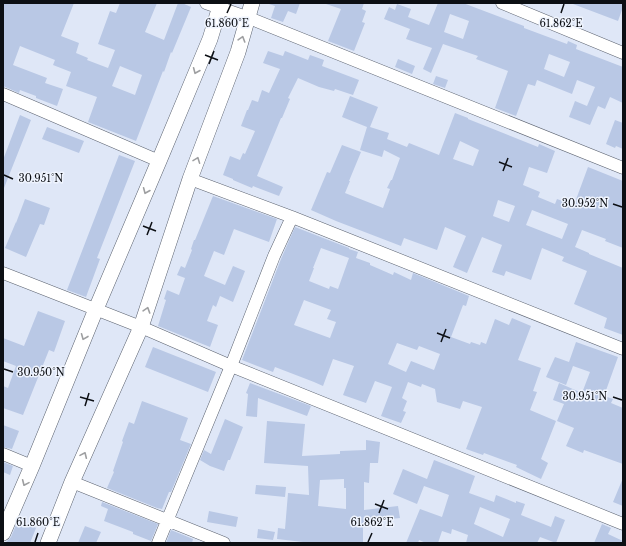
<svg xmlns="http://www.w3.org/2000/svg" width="626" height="546" font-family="'Libre Baskerville',serif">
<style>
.building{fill:#b9c8e5;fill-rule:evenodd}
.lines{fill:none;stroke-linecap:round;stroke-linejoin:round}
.minor-casing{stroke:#5c6370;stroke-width:13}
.tertiary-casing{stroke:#5c6370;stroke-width:16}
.minor{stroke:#fff;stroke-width:12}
.tertiary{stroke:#fff;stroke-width:15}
.oneway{stroke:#9e9fa1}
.ticks{fill:none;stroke:#0c0f14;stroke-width:1.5}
.ticks-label{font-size:10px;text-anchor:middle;fill:#0c0f14;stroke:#eff4fe;stroke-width:3;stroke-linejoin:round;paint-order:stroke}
</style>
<rect width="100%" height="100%" fill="#dfe7f7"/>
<!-- building -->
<path class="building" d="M3,3H74L61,36L79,43L76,53L88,58L87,60L108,68L115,50L98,44L110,11L116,13L120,3H157L145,32L164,40L178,3H182L191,7L172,53L171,52L164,72L163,71L136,141L88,122L97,97L66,86L71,72L53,65L55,60L20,46L13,65L47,78L45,83L63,89L57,106L36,98V96L20,90L19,93L3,86ZM120,66L142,75L135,95L112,86Z
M269,3H300L296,14L288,11L283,22L271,18L275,6L269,4Z
M326,3H364L362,9L366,11L362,22L365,23L354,51L328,41L341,9L326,4Z
M438,3H463L524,26V28L567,44L568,41L577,45L576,49L623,67V103L610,97L605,109L598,106L590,125L569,117L575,101L587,106L595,87L577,80L572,94L537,80L535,86L528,84L516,116L495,108L508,71L476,59L478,56L443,44L431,73L423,69L432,48L406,39L410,29L384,19L389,7L395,10L397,4L411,9L408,17L429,25ZM450,14L469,21L463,39L444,32ZM549,54L570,62L564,77L544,69Z
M573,3H623V7L618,21L573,4Z
M268,51L283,56L285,51L308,60L310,55L324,60L322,66L359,80L353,95L335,89L334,91L319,87L298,78L288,98L290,99L282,118H281L257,176L283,187L279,196L253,186L252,188L233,180V179L223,175L230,156L240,160L243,153L245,154L255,131L241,126L247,110H248L252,100L258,102L262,90L269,93L280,69L263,63Z
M398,59L415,66L412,74L395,67Z
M436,76L448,80L445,88L433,84Z
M350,96L378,107L370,127L389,133L387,139L407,147L409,143L439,155L455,113L468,118V119L538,147L539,144L555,151L547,173L529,167L523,185L540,192L538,197L555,204L557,199L574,205L588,167L623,181V248L605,241L606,239L582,230L575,247L589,253V254L623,268V335L604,328L607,318L574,304L587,271L562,261L564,257L542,248L531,280L506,271L504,276L492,272L502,245L482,237L467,273L453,267L466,236L445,227L437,250L404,238L401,246L336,221L311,210L327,172L330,173L342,145L361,152L349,181H350L345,193L383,208L390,189L387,188L391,180H392L400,158L384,150L382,157L360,150L367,127L342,117ZM460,141L479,150L473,166L453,159ZM498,200L515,206L509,222L493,216ZM532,210L568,224L562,239L526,225Z
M20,115L31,120L4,188H3V160Z
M615,120L623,123V149L616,146L615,148L606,144Z
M47,127L84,141L79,153L42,139Z
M119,155L135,161L97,258L100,259L86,297L67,290Z
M213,196L277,219L269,242L234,229L224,255L214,251L204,276L225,285L233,266L245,271L233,302L220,296L216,307L213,305L207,321L218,325L210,347L158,326L166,300L164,299L167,290L179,295L185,278L177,275L181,266L185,268L192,250L191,249L194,240H195L200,228Z
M25,199L50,208L44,225L40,224L26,257L5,248L16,222V223Z
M295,227L349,248V249L358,252L356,258L370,263V265L393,275L394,272L411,280L413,273L469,296L466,306L463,305L451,337L470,344L471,342L480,345L481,342L486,344L495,319L509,325L512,318L531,326L518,360L541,368L533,391L537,392L530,410L556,421L541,459L548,463L541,479L516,467L517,465L484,453L483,455L466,449L482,407L463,401L460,409L437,402L435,389L422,384L421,387L408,382L402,398L407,401L403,411L406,412L401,423L381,416L392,387L375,381L366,403L343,395L354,366L333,359L323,386L314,382L275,367L273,372L242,360L281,259ZM321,248L349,258L338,289L330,286L329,289L309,281L314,268H313ZM304,300L331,310L327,319L336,322L330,338L294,325ZM397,343L417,350L419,346L440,354L434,370L411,361L406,372L388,364Z
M38,311L65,321L54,352L49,350L23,415L3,408V386L8,388L16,366L3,361V338L24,346Z
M576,342L618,357L604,396L613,399L611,403L623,408V464L584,450L583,453L566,446L574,428L557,421L564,404L553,400L559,383L582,393L590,372L573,366L566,385L546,377L555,357L569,362Z
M153,347L216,372L208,392L145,367Z
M250,383L311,406L307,416L258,398L257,417L246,416L248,394L246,393Z
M142,401L188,418L180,440L191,444L171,492H169L162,509L157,508L107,488L114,472L113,471L123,442L122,441L129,422L134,424Z
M225,419L243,427L230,460H228L224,471L210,466L200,460L204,450L211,454Z
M267,421L305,424L302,456L340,454V451L366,450V440L380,442L378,463H370L369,483L364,482V510L398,506L400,518L363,522V543H303V542L277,539L278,528L285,529L288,493L309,495L308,466L264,463ZM344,479V488H346V509L318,506L320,480Z
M3,425L19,431L12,449L3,447Z
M434,460L475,476L469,493L494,502L496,495L516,503V501L525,504L521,515L551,527L555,516L565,520L556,543L540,537L537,543H466L468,535L452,529L451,534L442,531L438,543H426L419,540L418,543H406L420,509L442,517L449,495L424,486L417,504L393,494L403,469L427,479ZM480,507L510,519L503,537L474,524Z
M3,462L13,466L10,475L3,472Z
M623,478V506L613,502Z
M256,485L286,487L285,497L255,494Z
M102,502L158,524L151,541L133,534V532L104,521L108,509L101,506Z
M209,511L238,517L236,527L207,522Z
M18,520L36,528L30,543H5L11,537Z
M602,524L611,528L608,534L623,541V543H594Z
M85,526L101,532L96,543H78Z
M258,529L275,532L273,540L257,538Z
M171,530L193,539L192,543H166Z"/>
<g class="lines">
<!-- minor casing -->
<g class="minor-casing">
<path id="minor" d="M206,3L249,18L623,168
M502,3L623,53
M3,94L159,161
M190,179L292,217L623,349
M3,273L141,327L231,366L623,524
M3,454L32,466
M72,482L224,543
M158,543L231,366L274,256L292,217"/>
</g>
<!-- tertiary casing -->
<g class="tertiary-casing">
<path id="tertiary" d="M3,533L32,466L96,309L159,161L210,39L221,3
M48,543L72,482L141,327L190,179L238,52L252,3"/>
</g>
<!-- minor -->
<use href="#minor" class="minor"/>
<!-- tertiary -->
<use href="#tertiary" class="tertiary"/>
</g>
<!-- one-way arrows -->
<defs><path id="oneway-chevron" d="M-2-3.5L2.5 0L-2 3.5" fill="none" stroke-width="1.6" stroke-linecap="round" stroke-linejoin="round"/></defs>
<g class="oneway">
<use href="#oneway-chevron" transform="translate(242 39) rotate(-73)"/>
<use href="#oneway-chevron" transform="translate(196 71) rotate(113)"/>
<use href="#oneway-chevron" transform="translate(197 160) rotate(-69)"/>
<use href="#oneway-chevron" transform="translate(146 191) rotate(113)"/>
<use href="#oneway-chevron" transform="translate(147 310) rotate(-72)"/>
<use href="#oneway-chevron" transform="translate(84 337) rotate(112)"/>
<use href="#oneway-chevron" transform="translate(84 455) rotate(-66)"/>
<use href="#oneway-chevron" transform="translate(25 483) rotate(114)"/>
</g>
<!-- ticks -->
<path class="ticks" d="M227,13L231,4M561,13L564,4M205,55L218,60M209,64L214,51M499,162L512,167M503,171L508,158M4,175L13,179M613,204L622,207M143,226L156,231M147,235L152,222M437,333L450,338M441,342L446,329M4,369L13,372M80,397L94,401M613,397L622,400M85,406L89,393M375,504L388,509M379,513L384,500M35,542L38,533M368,542L372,533"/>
<g class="ticks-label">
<text x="227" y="27">61.860°E</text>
<text x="561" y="27">61.862°E</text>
<text x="41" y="182">30.951°N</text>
<text x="585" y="207">30.952°N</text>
<text x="41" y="376">30.950°N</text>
<text x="585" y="400">30.951°N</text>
<text x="38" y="526">61.860°E</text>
<text x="372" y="526">61.862°E</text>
</g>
<!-- border -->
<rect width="626" height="546" fill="none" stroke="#0c0f14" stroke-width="8"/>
</svg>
